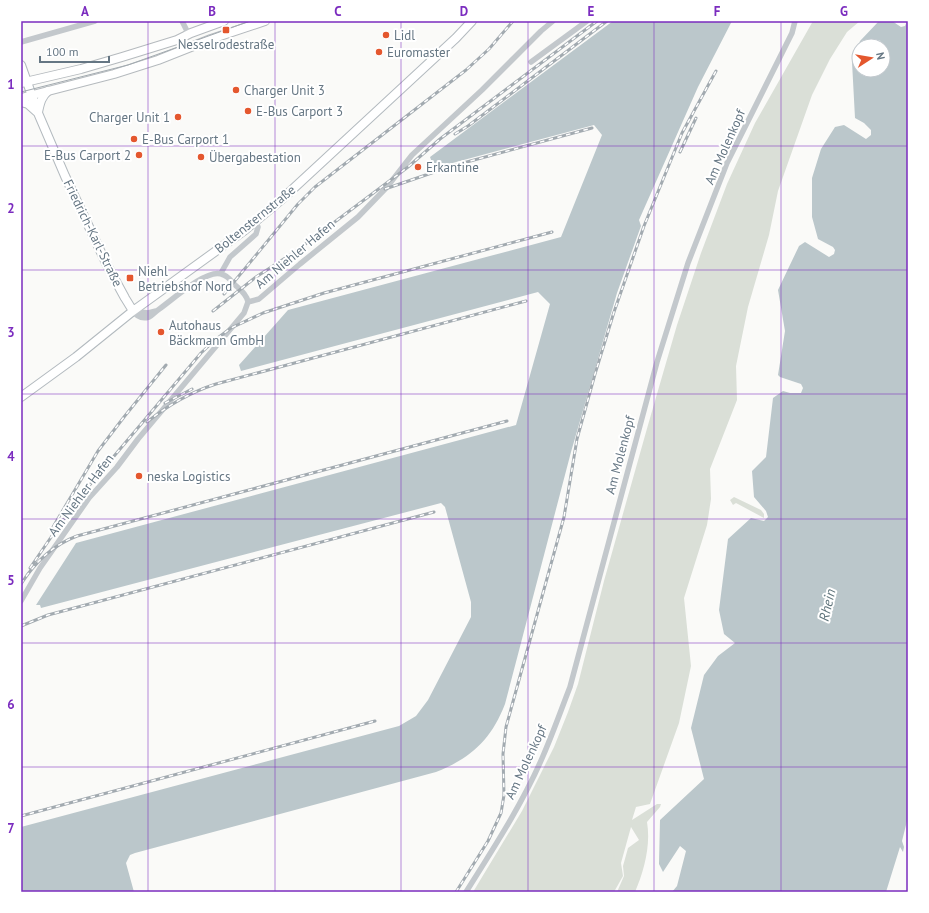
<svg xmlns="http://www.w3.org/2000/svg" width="929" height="913" font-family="'PT Sans',sans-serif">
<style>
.green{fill:#dadfd7}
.water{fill:#bbc7cb;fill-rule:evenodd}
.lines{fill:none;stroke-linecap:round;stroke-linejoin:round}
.secondary-casing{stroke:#b3babf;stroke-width:10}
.primary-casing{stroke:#b5babe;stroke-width:10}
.minor{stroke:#c3c8cc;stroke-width:5.5}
.secondary{stroke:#fff;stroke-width:8}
.primary{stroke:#fff;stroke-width:8}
.tram{stroke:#a2aab0;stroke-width:1}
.rail-casing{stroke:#a2aab0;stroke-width:3}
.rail{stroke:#fff;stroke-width:1.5;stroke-dasharray:4.5;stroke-linecap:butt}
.grid{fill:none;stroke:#7b2cbf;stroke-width:1;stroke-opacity:0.55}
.poi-dot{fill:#e4572e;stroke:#fff;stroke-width:1.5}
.labels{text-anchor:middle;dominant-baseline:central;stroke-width:4;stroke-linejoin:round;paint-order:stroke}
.poi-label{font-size:13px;fill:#657683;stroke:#fff;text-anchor:start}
.street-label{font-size:13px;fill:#657683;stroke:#fff}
.water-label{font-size:14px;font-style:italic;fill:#60757c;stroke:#fff}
.neatline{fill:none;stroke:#7b2cbf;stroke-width:1.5}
.grid-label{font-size:13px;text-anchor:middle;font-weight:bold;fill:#7b2cbf}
</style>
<rect width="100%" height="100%" fill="#fafaf8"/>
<!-- green -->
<path class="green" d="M813,21H860L847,32L830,59L812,95L778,191L769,235L748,307L736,366L737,400L710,469L711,499L707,525L684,598L691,666L679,723L650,804L636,807L632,820L657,804H661L660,807L647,822C651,845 644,871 635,892H617L624,876L623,866L628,848L639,840L631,827L621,863L623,876L614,892H473L522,811L554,747L568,712L578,684L604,581L648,425L677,325L701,253L727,184L755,123Z
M734,497L761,510L764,514V518L736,503L733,505L730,500Z"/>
<!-- water -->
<path class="water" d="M613,21H732L698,87L639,220L641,226L617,293L571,452L505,704C491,740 471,758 436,772L135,853L130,855L126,863L134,892H21V827L399,726L416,716L428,700L471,617V602L445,507L441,503L41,608L40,605H36L76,543L516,425L550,304L538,292L241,371L239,365L288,310L561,237L602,135L594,125L434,168L430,157Z
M879,21H892L901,27L905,26L907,21H908V817L902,841L904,847L903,852L900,847L886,892H672L677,886L686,851L680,846L663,872L659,864L660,820L704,779L691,728L704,675L718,656L735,643L724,634L719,610L728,539L751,518L764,521L768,517L766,511L754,497L752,471L766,457L773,398L783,391L790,393H801L803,388L801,384L780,377L778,375L785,331L778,290L799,246L805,242L829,257L834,254L835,250L833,247L818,239L812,217V178L821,149L835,127L844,125L866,139L871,135V130L864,123L855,118L852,62L860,41ZM859,46H883V70H859Z"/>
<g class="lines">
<!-- secondary casing -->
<g class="secondary-casing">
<path id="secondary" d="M21,65L38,113L65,176L107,265L125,298L133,311
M21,102L28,104L37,112
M38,112C40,103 41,97 48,91
M21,397L76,357L133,311L245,230L281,200L456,38L472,21"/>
</g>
<!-- primary casing -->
<g class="primary-casing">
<path id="primary" d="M21,83L81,69L122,57L177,40L191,33L224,21
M21,98L114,74L158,60L211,39L265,21"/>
</g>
<!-- minor -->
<path class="minor" d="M182,21L187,31V35
M21,42L95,21
M531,62L587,21
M221,273L230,257L256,234L258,227L255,222
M248,302L259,299L300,264L358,217L387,187L412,155L482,90L541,31L553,21
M133,311C137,317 142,319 149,317C153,315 155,312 158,310C171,301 206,269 221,274C226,275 230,279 233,283C239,289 247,294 248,302
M133,311L148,313L156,311
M21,601L40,568L89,498L117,467L138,439L244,313L248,302
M466,892C493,849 523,803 543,756C553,733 561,710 570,687L657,362L688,263L727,163L792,33L795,21"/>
<!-- secondary -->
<use href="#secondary" class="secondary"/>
<!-- primary -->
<use href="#primary" class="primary"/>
<!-- tram -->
<path class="tram" d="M21,92L128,65L250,21"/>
<!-- rail casing -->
<g class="rail-casing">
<path id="rail" d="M455,134L468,126L607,21
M680,152L696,118
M385,189L452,166L592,128
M224,294L298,204L315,187L466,70L489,49L513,21
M213,311L256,277L296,251L408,167L440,139L597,21
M165,403L192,389
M147,422C167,406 191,392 216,384L526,301
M53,527L98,451L124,417L166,365
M30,568L58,527L88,487L201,353L215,340L231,328L263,313L324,293L552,232
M21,584C35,562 53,545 77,536L507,421
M21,626L48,615L434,512
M21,816L375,721
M456,892L488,841L501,813L504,795L503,754L506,727L564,517L577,439L595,374L614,312L644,226L682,133L716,71"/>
</g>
<!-- rail -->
<use href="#rail" class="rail"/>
</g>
<!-- grid -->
<path class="grid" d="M148,21V892M275,21V892M401,21V892M528,21V892M654,21V892M781,21V892M21,146H908M21,270H908M21,394H908M21,519H908M21,643H908M21,767H908"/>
<!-- markers -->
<g class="poi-dot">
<rect x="222" y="26" width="8" height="8" rx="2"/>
<circle cx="386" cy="35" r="4"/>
<circle cx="379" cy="52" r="4"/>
<circle cx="236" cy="90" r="4"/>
<circle cx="248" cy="111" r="4"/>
<circle cx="178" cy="117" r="4"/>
<circle cx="134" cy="139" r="4"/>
<circle cx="139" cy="155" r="4"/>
<circle cx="201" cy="157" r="4"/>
<circle cx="418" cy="167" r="4"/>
<rect x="126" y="274" width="8" height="8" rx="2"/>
<circle cx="161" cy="332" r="4"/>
<circle cx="139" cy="476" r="4"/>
</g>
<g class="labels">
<!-- poi labels -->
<g class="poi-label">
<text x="394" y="35">Lidl</text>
<text x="226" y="44" text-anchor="middle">Nesselrodestraße</text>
<text x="387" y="52">Euromaster</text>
<text x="244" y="90">Charger Unit 3</text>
<text x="256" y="111">E-Bus Carport 3</text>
<text x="170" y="117" text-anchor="end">Charger Unit 1</text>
<text x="142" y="139">E-Bus Carport 1</text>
<text x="131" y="155" text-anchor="end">E-Bus Carport 2</text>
<text x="209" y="157">Übergabestation</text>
<text x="426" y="167">Erkantine</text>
<text x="138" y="271">Niehl<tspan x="138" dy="15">Betriebshof Nord</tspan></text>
<text x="169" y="325">Autohaus<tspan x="169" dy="15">Bäckmann GmbH</tspan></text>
<text x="147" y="476">neska Logistics</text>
</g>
<!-- street labels -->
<g class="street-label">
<text transform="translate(725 147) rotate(-66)">Am Molenkopf</text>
<text transform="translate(255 219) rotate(-39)">Boltensternstraße</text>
<text transform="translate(93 233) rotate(64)">Friedrich-Karl-Straße</text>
<text transform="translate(295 254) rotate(-40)">Am Niehler Hafen</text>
<text transform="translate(620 455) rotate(-75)">Am Molenkopf</text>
<text transform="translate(81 495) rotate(-53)">Am Niehler Hafen</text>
<text transform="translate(526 762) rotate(-65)">Am Molenkopf</text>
</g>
<!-- water labels -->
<g class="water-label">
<text transform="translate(827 605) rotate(-77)">Rhein</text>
</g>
</g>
<!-- border -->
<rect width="929" height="913" fill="none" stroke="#ffffff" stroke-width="44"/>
<!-- north arrow -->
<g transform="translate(871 58) rotate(78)"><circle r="19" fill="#ffffff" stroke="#c1c8cd"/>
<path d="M0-3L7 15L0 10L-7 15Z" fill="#e4572e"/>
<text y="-6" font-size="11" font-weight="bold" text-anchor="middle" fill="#657683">N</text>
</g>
<!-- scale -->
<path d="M40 56v6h69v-6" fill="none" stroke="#657683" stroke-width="2"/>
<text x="46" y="56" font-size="12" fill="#657683" stroke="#ffffff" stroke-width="3" paint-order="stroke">100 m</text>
<rect x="22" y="22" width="885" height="869" class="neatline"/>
<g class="grid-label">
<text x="85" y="16">A</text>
<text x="212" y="16">B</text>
<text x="338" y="16">C</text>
<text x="464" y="16">D</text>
<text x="591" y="16">E</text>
<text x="717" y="16">F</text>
<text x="844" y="16">G</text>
<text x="11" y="89">1</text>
<text x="11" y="213">2</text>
<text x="11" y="337">3</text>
<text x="11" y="461">4</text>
<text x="11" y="585">5</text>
<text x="11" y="709">6</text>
<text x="11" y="833">7</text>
</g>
</svg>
